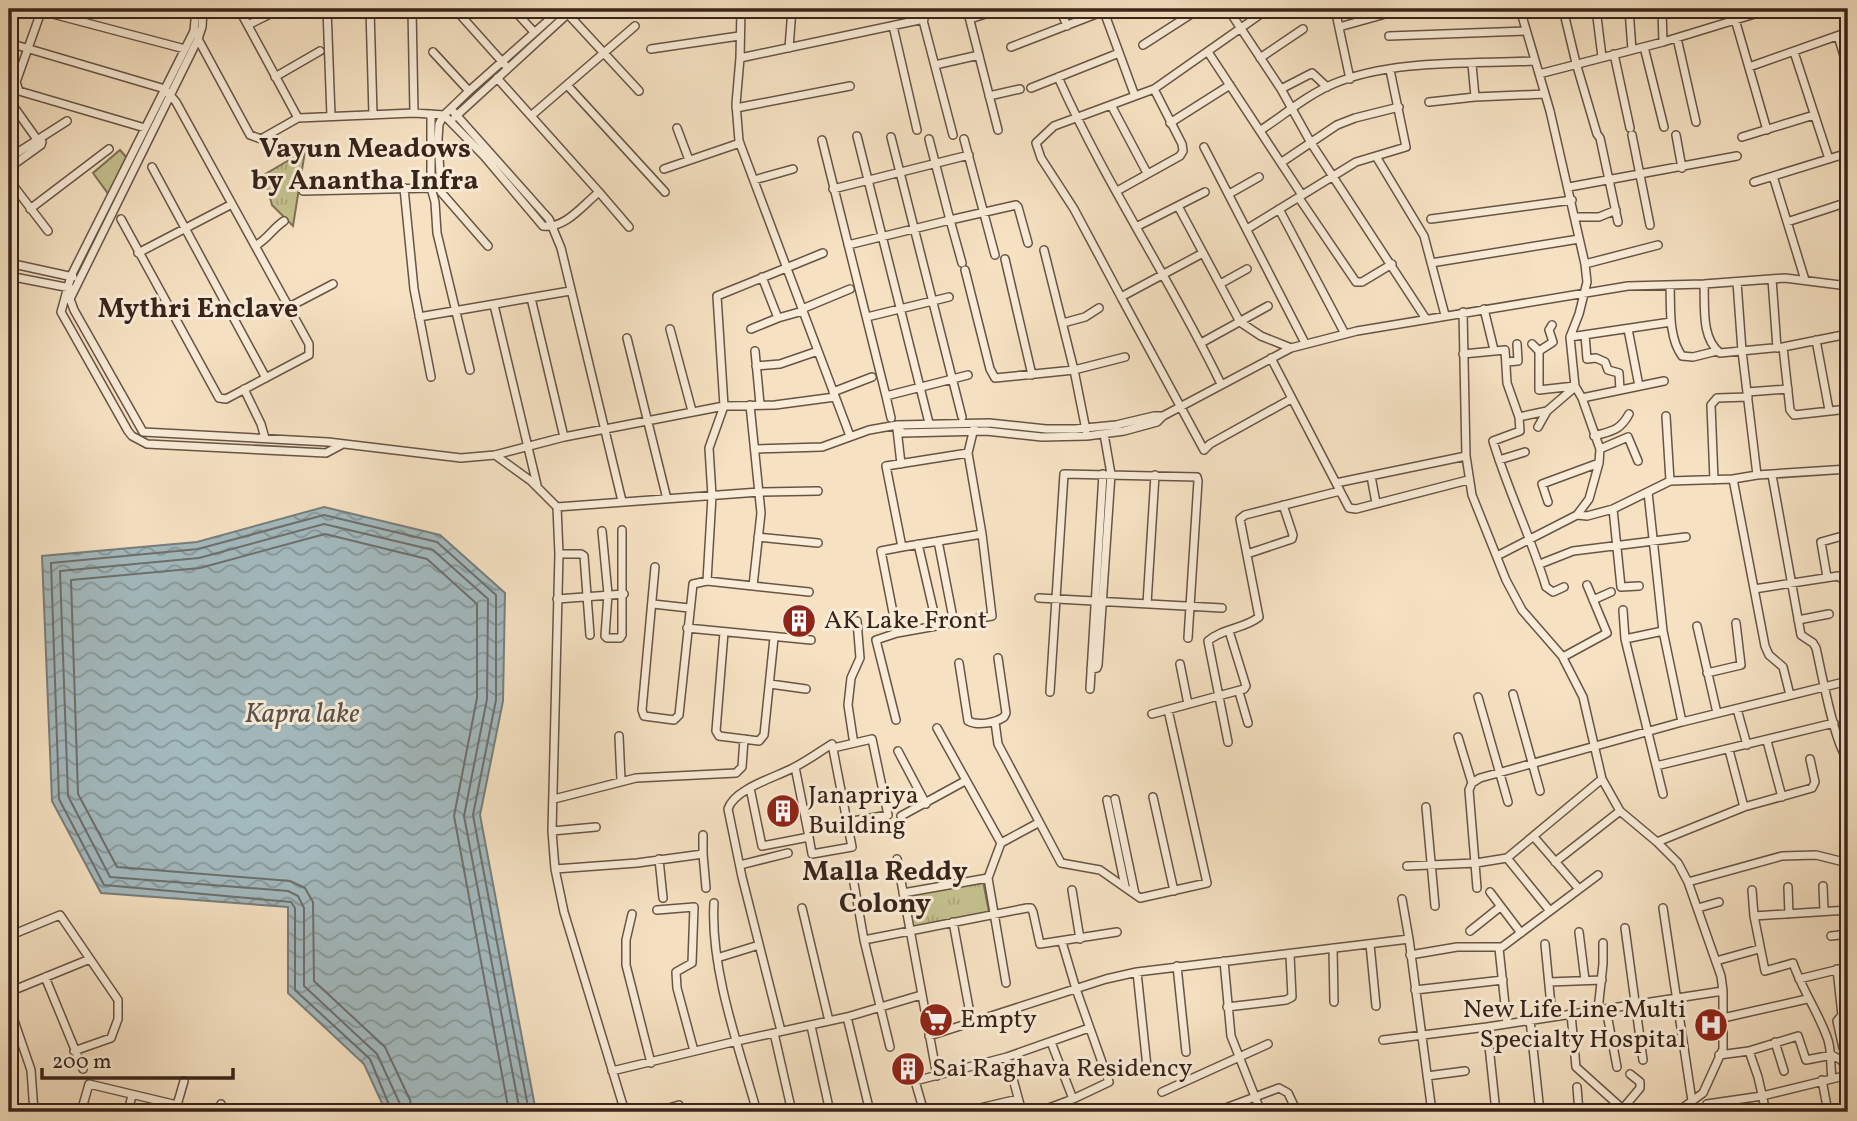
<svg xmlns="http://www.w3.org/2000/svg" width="1857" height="1121" font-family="Vollkorn,serif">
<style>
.grass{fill:#c4c08e;stroke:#7e7254;stroke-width:2}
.park{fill:url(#park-tufts);stroke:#7e7254;stroke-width:2}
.water{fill:url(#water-waves);stroke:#797e7d;stroke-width:2}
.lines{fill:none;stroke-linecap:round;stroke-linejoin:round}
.shore{stroke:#6e6f6d;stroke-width:2}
.minor-casing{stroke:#685445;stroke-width:10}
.minor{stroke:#f9ecd8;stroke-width:7}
.labels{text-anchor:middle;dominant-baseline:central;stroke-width:6;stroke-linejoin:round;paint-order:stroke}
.poi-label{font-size:26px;fill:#39241b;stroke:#f9ecd8;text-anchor:start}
.neighbourhood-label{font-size:28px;font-weight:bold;fill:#39241b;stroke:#f9ecd8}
.water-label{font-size:28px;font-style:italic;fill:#59514c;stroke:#f9ecd8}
</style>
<defs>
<pattern id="park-tufts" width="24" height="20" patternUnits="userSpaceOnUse" patternTransform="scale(1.75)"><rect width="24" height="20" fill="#c4c08e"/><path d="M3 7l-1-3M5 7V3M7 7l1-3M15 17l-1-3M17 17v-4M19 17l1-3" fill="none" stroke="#a9a57a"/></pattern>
<pattern id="water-waves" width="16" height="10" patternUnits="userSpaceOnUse" patternTransform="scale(1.75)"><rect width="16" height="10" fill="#a3babf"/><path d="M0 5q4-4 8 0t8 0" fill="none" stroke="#86979a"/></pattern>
</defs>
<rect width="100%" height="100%" fill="#f6e2c3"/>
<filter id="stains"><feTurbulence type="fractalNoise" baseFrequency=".00286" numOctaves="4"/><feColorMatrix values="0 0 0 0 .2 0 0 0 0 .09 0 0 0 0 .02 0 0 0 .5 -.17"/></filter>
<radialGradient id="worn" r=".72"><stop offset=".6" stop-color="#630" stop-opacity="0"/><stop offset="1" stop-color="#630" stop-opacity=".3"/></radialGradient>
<!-- grass -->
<path class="grass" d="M120,150L127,158L109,195L93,173Z"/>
<!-- park -->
<path class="park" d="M305,151L293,226L272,205L268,190L260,177Z
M983,881L989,912L912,927L906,895Z"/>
<!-- water -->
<path class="water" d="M324,507L440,535L505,593L503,701L480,815L536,1112H386L364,1064L288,993V907L101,893L52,801L42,556L197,542Z"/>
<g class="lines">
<!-- shore -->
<path class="shore" d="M392,1112L370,1059L295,990V908L291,902L104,885L59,799L51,563L198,549L324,515L437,542L496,595V700L473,815L529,1112
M401,1112L400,1104L377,1054L304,986V908L298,896L288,891L110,877L68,796L60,571L199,558L324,524L433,550L488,599L487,699L464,816L520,1112
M412,1112L410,1100L385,1047L314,981L313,902L305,888L290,881L117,867L78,794L71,580L200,568L325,534L427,559L477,604V698L454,816L509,1112"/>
<!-- minor casing -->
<g class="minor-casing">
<path id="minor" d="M34,9L185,49
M42,9L16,82L19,91L145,128
M196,9L194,31L71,276L61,312L128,431L132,436L147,444L326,453L341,445
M203,9L202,27L198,39L70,299L74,310L143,432L328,442L461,458L495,455L564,437L724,406L775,405L835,397
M327,9L331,116
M370,9L373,115
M412,9L414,113
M455,9L505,65
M513,9L534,32
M920,9L953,135
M967,9L998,130
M1060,9L1067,26
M1103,9L1135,96
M1228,9L1281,89L1311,143L1426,319
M1335,9L1350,79
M1520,9L1550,111L1585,264L1587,282L1579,314L1570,337L1575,386L1582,398L1600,449L1599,463L1589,499L1577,515
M1563,9L1576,63L1597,134L1600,138L1618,222
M1596,9L1602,57
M1629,9L1632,50
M1662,9L1663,42
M1732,9L1767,130
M566,12L639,91
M970,19L1001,9
M248,25L280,9
M893,26L917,130
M1339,27L1382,15
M1389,36L1526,31
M1838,36L1848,69
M1677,38L1696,122
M198,39L250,135L261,139L298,118L239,9
M9,43L165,89L176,102L309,344V355L226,399L219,398L121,219
M1143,45L1199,9
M1011,47L1104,11
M1644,47L1664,127
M789,48L792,9
M651,49L739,36
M433,52L469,91
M1208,52L1302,195
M1794,52L1829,159
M1614,54L1630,128
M740,58L741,9
M1260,58L1303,29
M1472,64L1475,97
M935,65L979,55
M1749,67L1848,32
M1539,74L1663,42L1771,9
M275,77L320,51
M1058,77C1105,183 1171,280 1221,384
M497,78L599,192
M567,85L665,192
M1031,88L1119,53
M1281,89L1312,73L1327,87
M989,96L1020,89
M9,100L41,145
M1429,102L1475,97L1545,94
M1111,105L1147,173
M736,108L850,86
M451,109L549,219L561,248L622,501
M431,114V188L435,202L437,233L470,370
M532,115L635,26
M455,117L573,9
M298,118L414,113L444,115L484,156L543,226C565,229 582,206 599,192L629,227
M1170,123L1230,85
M677,128L689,160
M1261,130C1284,115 1307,95 1333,84C1392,59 1471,64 1534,61
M1632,135L1650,225
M1676,135L1682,168
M857,136L929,423
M891,137L962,417
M1742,137L1814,115
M929,139L950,220L1016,205L1018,207L1028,243
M964,139L995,255
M822,140L886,396L968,375
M1204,147L1305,343
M9,158L67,121
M1377,158L1424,236L1445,315
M1282,162L1337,125L1355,118L1399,107
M152,167L266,378
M9,168L41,145L42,142
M664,169L740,143
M1773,176L1805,280
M9,180L48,231
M754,180L793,169
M1754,182L1848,153
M1569,187L1737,156
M404,188L414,289L431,377
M833,189L969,155
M303,191L431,188
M1117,191L1180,156L1183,151L1182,144L1154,89
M1229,194L1259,177
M1299,198L1356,282H1362L1392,264
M1178,206L1240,322L1261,336L1291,348
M30,209L109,149
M1279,209L1345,334
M1575,217H1599L1616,210
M1431,219L1572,200
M1787,222L1848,202
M1136,227L1205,192
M1247,229L1356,162L1406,147L1390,70
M848,245L950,220L962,263
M255,246C268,239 272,229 284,221
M488,246L441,192L438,139L439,124L444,115L469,91L561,9
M1044,250L1074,370L1086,430
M138,253L232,204
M1203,253L1121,297L1204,450L1210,444L1291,399
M1005,259L1032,375
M9,263L73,277
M1431,263L1579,239
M1585,264L1658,245
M965,270L990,369L995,378L1074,370L1125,357
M9,276L70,288
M762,277L778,318
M1772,279L1777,348
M1737,282L1742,351L1757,475
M1220,284L1247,269
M1704,284C1705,307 1701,338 1720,353L1783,347L1848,334
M1670,285C1671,307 1668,337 1682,356L1693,357L1717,351
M1121,297L1074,209L1041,158L1036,143L1054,126L1154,89L1268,9
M531,298L564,437
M494,305L537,485
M289,307L333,284
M802,309L850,289
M1484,309L1494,350
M1463,312L1466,456L1472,495L1506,580L1522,610L1562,656L1583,697L1602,779L1620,811L1657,842L1678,863L1688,882L1721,976L1723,991V1049L1703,1093L1677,1112
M419,317L570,291
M867,317L949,297
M1063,323L1085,317L1099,308
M670,329L692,411
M751,329L778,318L803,311
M1628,329L1639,386
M1585,335L1587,359L1596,358L1605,362L1608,370L1619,373L1620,390
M1570,337L1671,322
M627,338L667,499
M1816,340L1829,410
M1201,343L1268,306
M1532,344L1539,351V390L1575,386
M1783,347L1790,410L1794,415L1848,409
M755,351L760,404
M1539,351L1553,342L1549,330L1552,325
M1463,354L1505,350L1507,383L1519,417L1520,431L1493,441C1508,491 1531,537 1546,587L1553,592L1564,587
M1271,358L1349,508L1356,509L1468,480
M1506,362L1518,361L1517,344
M756,366L780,364L818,351
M244,389L261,424L265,438
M833,392L872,377
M1747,392L1788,389
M886,396L891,418
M1582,398L1664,381
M750,405L761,513L753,586
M1666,416L1670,481
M1519,417L1547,411L1575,387
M897,425L902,433L986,431L1042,437L1087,436L1124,431L1157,422L1163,416L1291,348L1357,331L1628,286L1704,284L1785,278L1848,286
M1538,427L1547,411
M897,429L901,464
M850,436L739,141L736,104L740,58L924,19
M1594,436C1611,431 1620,431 1629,414
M756,449L822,447L869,430L897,425L989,423L1046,429H1075L1116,425L1154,416H1163
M1600,449L1628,437L1638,461
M968,453L886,466L902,547L982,534
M495,455L531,481L557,507L559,554L552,831L555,869L564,912L625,1112
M1499,460L1525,452
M1772,475L1801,635L1813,643L1816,648C1821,669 1835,748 1848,759
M1371,476L1376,503
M1733,479L1765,646L1769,655L1783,667L1790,695
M1714,480L1711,405L1717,398L1748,397
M1336,483L1466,456
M1648,492L1663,631L1682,722
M1548,502L1542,484L1599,463
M557,507L759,492L818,491
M1613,509L1621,587L1639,586
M602,531L608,594L605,636L607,638H620L622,635V530
M758,537L818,543
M938,541L954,623
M918,544L937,626
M559,554H581L584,556L590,635
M1247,554L1292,539L1293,535L1283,505
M1497,556L1577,515L1587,516L1613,509L1670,481L1733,479L1757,475L1848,469
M1540,564L1573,551L1686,537
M655,567L642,710L644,716L674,720L679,715L693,584L707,581L809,592
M1827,577L1821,542L1846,535
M707,581L712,496L709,448L724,406L717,296L823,253
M1754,589L1838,576L1846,582L1848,594
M1039,598L1222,608
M557,599L624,594
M1593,600L1611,592
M653,604L689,608
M1147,604L1155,475
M1623,610L1625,639L1663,794
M1798,620L1829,614
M1697,626L1717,713
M687,628L811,640
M724,632L716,731L719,736L759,741L764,735L774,638
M897,633L881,551L902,547
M1625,639L1663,631
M1563,657L1607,633L1587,585
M959,663L968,721C978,726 995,723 1004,717L1006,713L998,658
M1180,664L1188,704
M1091,669L1097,668L1098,665L1111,474L1104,434
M1707,673L1741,665L1736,623
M770,684L806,689
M1090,689L1103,474
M1050,692L1064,474L1197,477L1198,481L1188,638
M1239,692L1248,723
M1513,694L1540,791
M1478,697L1508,802
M1737,709L1747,745
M1152,714L1244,689L1246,686L1229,631
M896,720L876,640L897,633L992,616L982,534L968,453L974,428
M995,722L998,744L1061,863L1100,870L1140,898L1207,883L1168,710
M937,728L1001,843
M619,736L621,780
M1458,737L1472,783L1469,790L1477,888
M853,738L848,705L851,678L860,658L857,621
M1767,741L1782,797
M1228,742L1208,641C1223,628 1244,629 1259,617L1240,519L1245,515L1340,491
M833,748L872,739L888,815L847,822
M1729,750L1744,807
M898,751L926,804
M1656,766L1834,723
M1472,783L1480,778L1682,722L1848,681
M750,788L762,846L809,837L795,767
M1153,797L1174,891
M554,799L636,778L736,773L742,767L744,739
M1115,799L1135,894
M1107,800L1125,886
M1426,807L1435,906
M901,816L965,781
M552,831L596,827
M703,835V854
M1534,837L1579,889
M1657,842L1744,807L1812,788L1815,782L1810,759
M1507,858L1550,911
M659,859L663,898
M897,859L937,1076
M1555,862L1620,811
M740,865L788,853
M1407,866L1476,863L1507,858L1602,779
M555,869L637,863L703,854L706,888
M852,872L864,940L890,1047
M1688,882L1782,856L1816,855L1848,863
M1823,886L1824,911
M1788,887L1789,914
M1072,890L1080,939
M1752,890L1754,916L1765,971L1793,963C1802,990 1819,1013 1828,1040C1832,1053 1830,1065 1832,1078
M1490,892L1521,933
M903,893L988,878
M1402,899L1409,939L1432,1112
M714,903C710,969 739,1048 757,1112
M802,908L829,1021
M1663,908L1692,1101
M1698,908L1719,902
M657,910L694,907L692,963L676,972L677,988L694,1051
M632,914L626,940V965L651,1063
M1754,916L1848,910
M953,922L972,1024
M1625,928L1643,1060
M1470,931L1500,907
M1579,932L1585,980
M9,936L60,915L118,1000V1019L111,1038L74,1051
M1831,936L1848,934
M864,940L1027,908H1031L1033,912L1040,944L1117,932
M1370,944L1376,1006
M1545,944L1552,1016
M1333,948L1334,1002
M1499,948L1507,1024
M1410,955L1457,947H1502L1598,875
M717,958L759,945
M1224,961L1231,1036L1261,1112
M1716,961L1759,949
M1177,966L1186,1052
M1837,969L1842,1015L1837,1021L1843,1048
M1137,972L1147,1067
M45,977L83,1069
M1799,979L1844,968
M1549,982L1602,980
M1006,983L988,878L1001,843L1038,823
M1415,990L1503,980
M9,992L90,959
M9,1006L31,1070L34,1112
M1227,1007L1286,1000L1292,997L1290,955
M1606,1009L1617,1067
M1598,1010L1603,964V943
M1571,1014L1576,1067L1626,1112
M847,1017L870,1112
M1723,1018L1807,999
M1530,1020L1540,1112
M811,1026L830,1112
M1487,1027L1496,1112
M781,1031L742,877L728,809C734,789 776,777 793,768C807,761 819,752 832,744L852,847L812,854L809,837
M774,1033L792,1112
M929,1036L1106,979L1137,972L1409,939
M1383,1040L1487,1027L1723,991
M1051,1042L1073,1099
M1775,1042L1784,1071
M1749,1051L1758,1077L1766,1112
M1719,1055L1749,1051L1798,1036L1806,1060L1832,1055L1841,1060L1848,1069
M1007,1057L1022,1112
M612,1071L737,1041L847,1017L921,995
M1427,1076L1465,1071
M1822,1080L1828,1112
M1577,1087L1579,1112
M1162,1092L1268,1044
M1707,1104L1762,1096L1848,1075
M81,1112L89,1084L177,1105
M128,1112L132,1095
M175,1112L184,1081
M218,1112L221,1104
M656,1112L679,1105
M899,1112L923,1106
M924,1112L915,1081L1007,1057L1089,1028
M963,1112L1018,1099
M1038,1112L1073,1099L1109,1082L1076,989L1062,942
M1215,1112L1279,1088L1288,1093L1297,1112
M1620,1112L1640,1088V1082L1630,1074"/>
</g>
<!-- minor -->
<use href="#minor" class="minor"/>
</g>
<!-- icons -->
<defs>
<g id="building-disc" transform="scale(1.75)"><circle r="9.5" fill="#8f2418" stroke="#f9ecd8"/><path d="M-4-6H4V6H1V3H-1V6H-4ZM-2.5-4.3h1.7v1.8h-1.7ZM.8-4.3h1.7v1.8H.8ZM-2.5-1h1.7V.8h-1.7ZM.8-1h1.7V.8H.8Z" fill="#fff"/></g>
<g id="supermarket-disc" transform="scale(1.75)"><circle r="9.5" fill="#8f2418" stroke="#f9ecd8"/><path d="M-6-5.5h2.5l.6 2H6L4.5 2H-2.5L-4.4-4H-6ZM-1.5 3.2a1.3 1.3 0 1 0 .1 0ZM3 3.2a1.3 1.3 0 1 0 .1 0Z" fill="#fff"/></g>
<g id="hospital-disc" transform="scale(1.75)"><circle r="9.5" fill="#8f2418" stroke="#f9ecd8"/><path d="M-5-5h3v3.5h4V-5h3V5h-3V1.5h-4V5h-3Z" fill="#fff"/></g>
</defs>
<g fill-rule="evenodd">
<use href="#building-disc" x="799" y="621"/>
<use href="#building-disc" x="783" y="811"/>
<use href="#supermarket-disc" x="936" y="1020"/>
<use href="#hospital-disc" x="1711" y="1025"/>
<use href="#building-disc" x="908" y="1069"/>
</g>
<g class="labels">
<!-- poi labels -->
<g class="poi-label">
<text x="824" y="621">AK Lake Front</text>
<text x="808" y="796">Janapriya<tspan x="808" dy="30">Building</tspan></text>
<text x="1686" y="1010" text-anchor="end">New Life Line Multi<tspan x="1686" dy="30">Specialty Hospital</tspan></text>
<text x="960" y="1020">Empty</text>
<text x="932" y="1069">Sai Raghava Residency</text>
</g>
<!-- neighbourhood labels -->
<g class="neighbourhood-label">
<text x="365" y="149">Vayun Meadows<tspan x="365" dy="32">by Anantha Infra</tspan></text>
<text x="198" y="309">Mythri Enclave</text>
<text x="885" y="872">Malla Reddy<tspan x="885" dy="32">Colony</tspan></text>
</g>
<!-- water labels -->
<g class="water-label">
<text x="302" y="714">Kapra lake</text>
</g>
</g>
<!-- margin -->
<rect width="1857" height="1121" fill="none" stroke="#f6e2c3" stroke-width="35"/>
<rect x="10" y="10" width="1836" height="1100" fill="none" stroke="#39241b" stroke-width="3.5"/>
<rect x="18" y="18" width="1822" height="1086" fill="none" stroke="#39241b" stroke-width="2"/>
<!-- scale -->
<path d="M42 1068v10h191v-10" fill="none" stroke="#39241b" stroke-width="3.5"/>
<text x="52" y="1068" font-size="21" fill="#39241b" stroke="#f9ecd8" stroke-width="5" paint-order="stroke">200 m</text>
<rect width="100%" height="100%" filter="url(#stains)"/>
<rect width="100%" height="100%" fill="url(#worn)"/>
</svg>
